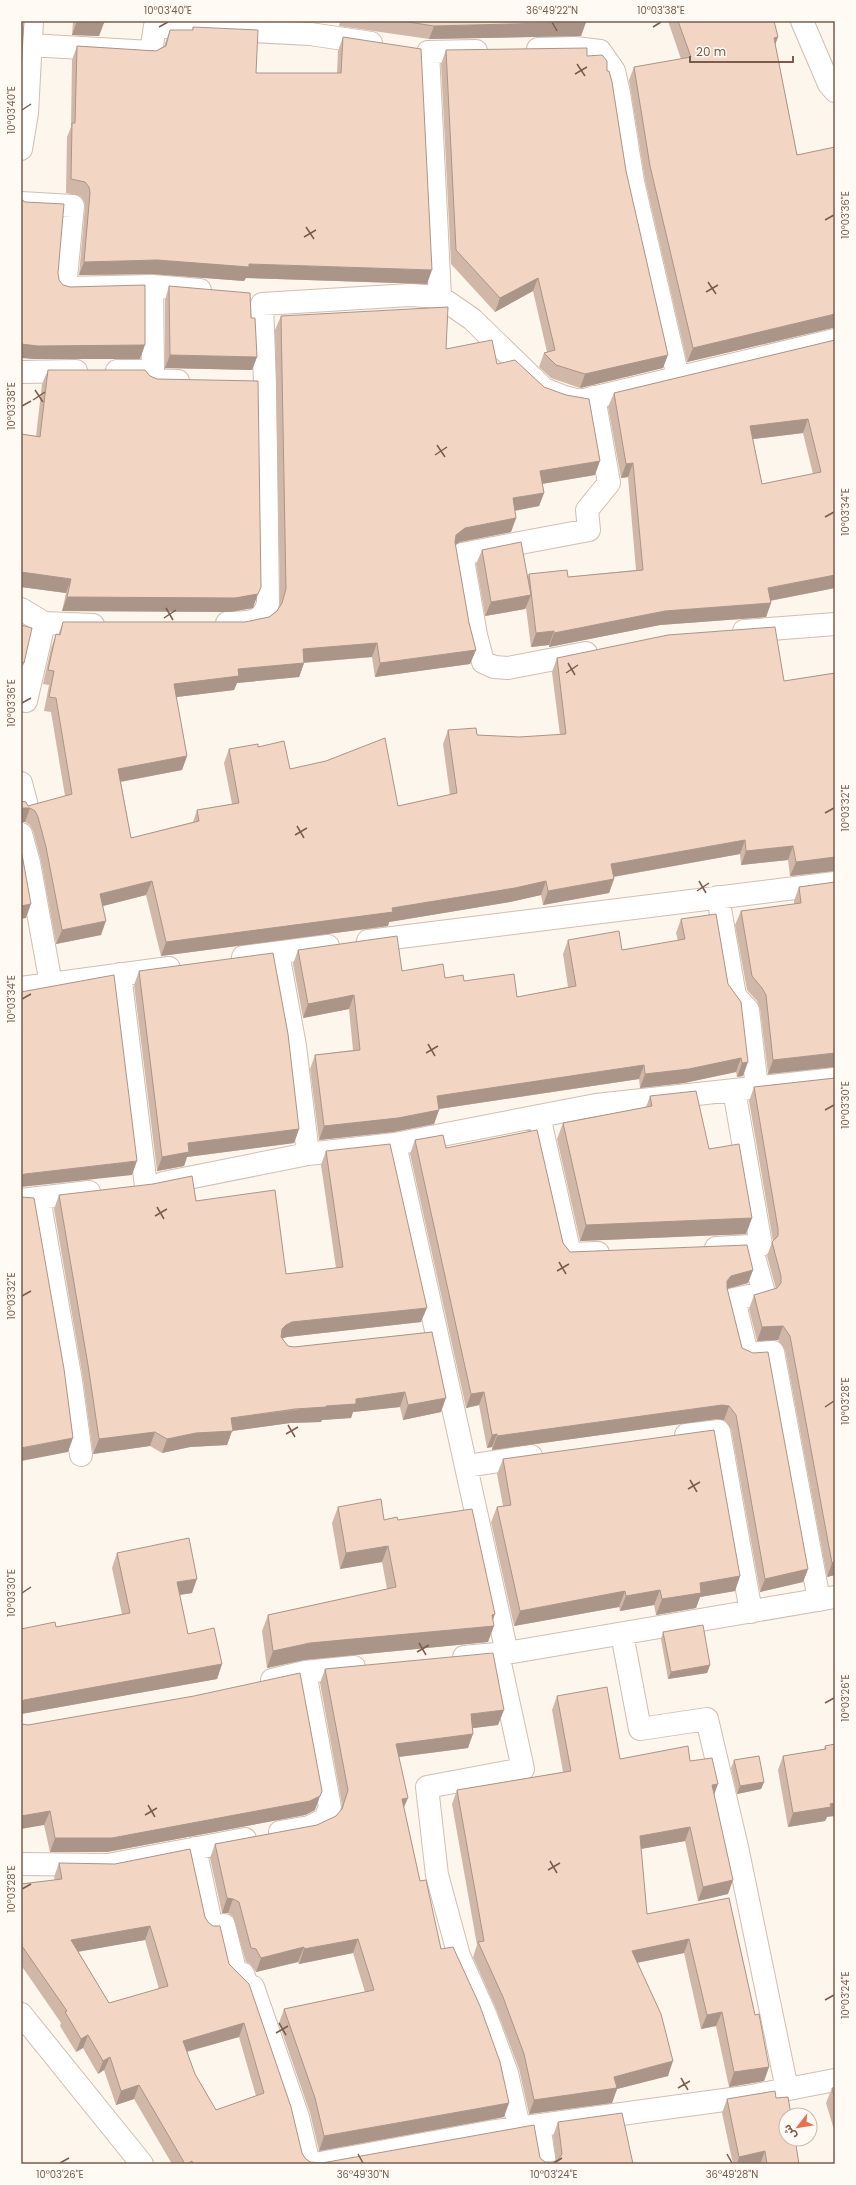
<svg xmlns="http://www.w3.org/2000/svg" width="856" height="2185" font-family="Poppins,'Noto Sans Arabic',sans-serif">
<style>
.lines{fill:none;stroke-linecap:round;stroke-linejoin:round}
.street-casing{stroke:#d1beb0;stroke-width:24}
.street{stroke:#fff;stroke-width:22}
.wall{fill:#d1b7a8;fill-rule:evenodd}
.shaded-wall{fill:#aa9588}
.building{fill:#f3d5c3;stroke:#aa9588;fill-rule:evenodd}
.ticks{fill:none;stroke:#7a5c4d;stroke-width:1.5}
.neatline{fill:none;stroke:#7a5c4d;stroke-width:1.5}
.ticks-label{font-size:10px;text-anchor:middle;fill:#7a5c4d}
</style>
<rect width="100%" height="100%" fill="#fdf6ec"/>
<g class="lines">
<!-- street casing -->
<g class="street-casing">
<path id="street" d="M802,21L829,84L835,91
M30,45L151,52L155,26L310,34L371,43
M538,49L575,48L600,51L614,71L619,93L633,182L678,377
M21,149L27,113L32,21
M21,203L73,206L65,288L152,286
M440,297L428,52L476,51
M117,371H153L152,380L178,381
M153,371L152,286L200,290
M21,372L76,371
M21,609L44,623
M227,623C245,622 263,625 268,603L265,383L262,304L410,295L440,297L472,319L544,389L564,397L580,401L835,340
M744,631L835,624
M586,653L508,668L494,667L483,662L476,635L462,554L589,530L587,510L609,483L594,397
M21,699L26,701L44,623L93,625
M21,783L26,802L21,804
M21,834L29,863L51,984
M718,897L735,996L748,1010L757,1088
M368,941L835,883
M278,953L295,1046L308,1154
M243,957L328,946
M120,974L146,1186
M21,988L169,968
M734,1090L761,1245L751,1246
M539,1116L570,1254L598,1253
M395,1144L507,1653
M163,1183L308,1154L395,1144L596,1105L835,1079
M39,1198L71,1381L81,1455
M21,1200L89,1192
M716,1248L751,1246L764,1293L734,1299L747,1354L773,1352L819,1600
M686,1435L719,1431L751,1612
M467,1466L531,1456
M622,1634L640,1729L707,1719L737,1847L787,2089
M498,1654L523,1769L427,1787L437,1875L459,1956L486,2016L507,2073L519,2127
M464,1657L507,1653L835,1597
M272,1680L305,1672L354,1667
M280,1832L309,1827L325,1819L330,1807L305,1672
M195,1848L212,1928L224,1925L236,1974H243L248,1987H253L298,2117L309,2164
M21,1864L108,1865L245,1839
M21,2014L142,2164
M539,2125L545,2164
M315,2164L489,2132L746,2097L835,2080"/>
</g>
<!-- street -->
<use href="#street" class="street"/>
</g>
<!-- wall -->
<path class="wall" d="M73,21H104L99,36L72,35Z
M340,21H586V22L581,36L429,39L339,26Z
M668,21H774L778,37L775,44L797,155L832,328L687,362L645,180L629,80L634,67L681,59Z
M193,27L256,73H337L338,51L343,37L427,284L246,278L244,281L152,274L79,275L85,207L84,201L80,196L66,193L67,137L71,127L72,60L77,46L156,51L164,46L170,30H192Z
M446,50L587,56L607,71L663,368L580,388L551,378L539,367L544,353L547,352L533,291L495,312L451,264L441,64Z
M169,286L251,318L257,357L252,370L165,368V300Z
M281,316L446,349L497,364L595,475L542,484L544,493L539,506L515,511L516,518L511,532L460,542L455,545L469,623L476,650L470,664L375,677L372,657L304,663L299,677L237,683L234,690L176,697L187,756L182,770L121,782L131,838L193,822L197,810L232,804L224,763L229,749L258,747L290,769L398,806L450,795L443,744L448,730L477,735L519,737L560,735L552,672L557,658L784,681L835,673V871H834L790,876L788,860L741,865L740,854L614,877V879L609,893L543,905L541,895L510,902L389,922L388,926L161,956L146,895L103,906L101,935L56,944L41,861L33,831L30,825L25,822H21V801L28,806L65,796L51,712L44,711L49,685L43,684L51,648L56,634L58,635L63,622H245L269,617L277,611L279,607L280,603L275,330Z
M835,340V588L770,601L771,603L766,617L660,625L549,647V645L531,647L526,608L525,609L485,616L476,564L482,550L527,578L529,574L568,577L636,570L628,477L621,478L608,407L614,393ZM803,433L813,474L762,484L753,439Z
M48,370L253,608L230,612L62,611L66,593L21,587V434L36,436L42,384Z
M21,625L24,663L21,671Z
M835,882V1067H834L768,1074L760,1009L757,1001L747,990L735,925L741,911L794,904V901L799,887Z
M681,919L728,984L741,1002L743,1076L737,1077L736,1072L684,1083L640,1088L639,1079L439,1109L434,1124L393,1132L319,1140L310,1069L315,1055L353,1050L349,1009L303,1018L293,964L298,950L402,971L464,981L517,997L568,987L563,954L568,940L622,950L678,941L676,933Z
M139,971L299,1129L294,1143L187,1157L184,1166L157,1171L134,985Z
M835,1078V1575L827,1577L785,1350L778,1340L757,1341L749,1309L754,1295L776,1289L767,1256L772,1242L773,1241L749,1101L754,1087Z
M650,1096L709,1149L752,1218L746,1234L580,1241L557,1139L563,1123L646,1107Z
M415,1140L446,1148L563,1243L570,1252L753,1270L748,1283L727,1289L742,1348L808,1569L803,1582L760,1592L731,1429L724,1420L717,1419L492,1450V1447L487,1448L479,1405L466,1408L410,1154Z
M326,1151L421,1322L287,1337L282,1338L288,1346L294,1347L432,1332L441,1412L403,1420L400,1407L353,1412L351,1418L322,1420L321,1422L290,1423L232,1431L227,1445L190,1447L162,1453L150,1446L93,1454L83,1379L54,1209L59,1195L196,1201L286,1274L336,1268L321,1165Z
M503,1459L740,1576L735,1591L700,1597L696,1608L656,1615L654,1605L620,1611L619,1607L514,1626L491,1522L497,1507L503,1506L497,1474Z
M338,1507L384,1520H398L493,1621L488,1642L304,1660L267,1668L262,1631L268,1615L387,1589L382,1562L340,1569L332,1523Z
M117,1553L192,1593L180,1595L188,1634L222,1664L217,1679L21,1714V1629L56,1627L122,1614L112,1568Z
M663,1632L710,1665L707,1673L668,1679L661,1639Z
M325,1669L498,1725L473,1728L468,1748L399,1757L404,1808L420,1881L441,1949L504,2117L319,2151L310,2113L279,2023L284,2009L365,1992L353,1953L299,1964L298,1962L256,1972L250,1964L246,1962L233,1917L228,1913H222L210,1858L215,1844L317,1825L336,1816L340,1811L342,1805L320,1683Z
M557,1696L620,1759L690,1761L714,1794L728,1894L698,1901L685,1841L641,1849L647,1914L729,1898L755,2015L769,2067L764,2081L729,2087L716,2026L701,2029L684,1953L637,1963L668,2076L617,2089L612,2103L529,2114L519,2069L497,2011L473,1957L477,1945L452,1804L457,1790L563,1772L552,1710Z
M22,1724L315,1810L305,1815L107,1852H50L44,1825Z
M835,1744L827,1817L825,1821L788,1827L778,1770L783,1756L824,1749L825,1746Z
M734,1760L764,1782L761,1789L737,1794L731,1768Z
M59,1863L205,1917L229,1964L302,2153L305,2158L310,2162L322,2163L540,2158L545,2162H552L556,2161L553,2136L558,2122L633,2164H172L134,2099L116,2105L104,2070L98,2074L83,2048L76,2052L60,2026L61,2023L21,1965V1884L55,1880L54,1877ZM145,1940L159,1989L109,2003L78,1951ZM239,2037L256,2096L216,2110L195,2074L187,2052Z
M832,2088H835V2133L826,2103Z
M776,2098L799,2164H733L722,2113L727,2099Z"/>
<!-- shaded-wall -->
<path class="shaded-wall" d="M77,21L104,23L99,36L72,35Z
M586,22L581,36L429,39L434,26Z
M778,37L773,51L774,38Z
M157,260L249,264L432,270L427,284L246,278L244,281L152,274L79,275L84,262Z
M538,278L533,291L495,312L500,298Z
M835,314V328H832L687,362L693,348Z
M21,344L145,345L140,359H33L21,358Z
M170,355L257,357L252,370L165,368Z
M668,355L663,368L580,388L585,374Z
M808,419L803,433L745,440L750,426Z
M600,461L595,475L535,485L540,471Z
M633,463L628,477L621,478L626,464Z
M544,493L539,506L507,512L513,498Z
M516,518L511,532L460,542L450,549L456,535L465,528Z
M21,572L71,579L66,593L21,587Z
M835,575V588L763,602L768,588Z
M258,594L253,608L230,612L62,611L67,597Z
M531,595L525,609L485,616L491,602Z
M771,603L766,617L660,625L549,647L554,633L665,611Z
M554,631L549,645L531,647L536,633Z
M377,643L372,657L298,663L303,649Z
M476,650L470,664L375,677L380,663Z
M304,663L299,677L237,683L234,690L169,698L174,684L238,669Z
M187,756L182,770L113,783L118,769Z
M23,808H30L25,822H21V809Z
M745,840L740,854L606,878L611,864Z
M793,846L788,860L741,865L746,851Z
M835,857V867L834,871L790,876L796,862Z
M614,879L609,893L543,905L548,891Z
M152,881L146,895L95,908L100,894Z
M546,881L541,895L510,902L389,922L388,926L161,956L166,942L392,908Z
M31,904L26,918L21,919V906Z
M106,921L101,935L56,944L62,930Z
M354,995L349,1009L303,1018L308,1004Z
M835,1053V1064L834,1067L768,1074L773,1060Z
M741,1058L736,1072L684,1083L640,1088L645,1074Z
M748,1062L743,1076L737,1077L742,1063Z
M644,1065L639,1079L432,1110L437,1096Z
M439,1110L434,1124L393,1132L319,1140L324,1126Z
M299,1129L294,1143L187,1157L184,1166L157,1171L162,1157L188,1143Z
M137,1161L132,1175L21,1187V1175L25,1174Z
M752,1218L746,1234L580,1241L586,1225Z
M753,1270L748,1283L726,1289L727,1281L731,1276Z
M427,1308L421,1322L287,1337L281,1339L277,1344L282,1329L286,1325L292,1322Z
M783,1326L778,1340L757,1341L762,1327Z
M405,1392L400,1407L353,1412L351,1418L322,1420L321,1422L290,1423L232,1431L227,1445L190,1447L162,1453L167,1439L231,1418L326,1406L356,1399Z
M484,1392L479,1405L466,1408L471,1394Z
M446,1398L441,1412L403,1420L408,1405Z
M722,1405L729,1406L724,1420L717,1419L492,1450L497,1436Z
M155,1432L150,1446L93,1454L99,1439Z
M497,1434L492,1447L487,1448L492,1435Z
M73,1438L68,1452L21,1461V1448Z
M388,1546L382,1562L340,1569L346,1553Z
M835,1562V1575L827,1577L832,1563Z
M808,1569L803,1582L760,1592L765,1579Z
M740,1576L735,1591L700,1597L696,1608L656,1615L662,1599L700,1583Z
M197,1579L192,1593L172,1596L177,1582Z
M660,1590L654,1605L620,1611L626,1596Z
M625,1591L619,1607L514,1626L520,1611Z
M495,1614L491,1626H494L488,1642L304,1660L267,1668L273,1651L310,1643Z
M222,1664L217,1679L21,1714V1702L24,1700Z
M710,1665L707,1673L668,1679L671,1672Z
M504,1710L498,1725L466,1729L471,1714Z
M473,1734L468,1748L390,1758L396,1744Z
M764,1782L761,1789L737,1794L740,1786Z
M718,1784L713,1798L712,1785Z
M322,1791L315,1810L305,1815L107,1852H50L55,1838Z
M408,1798L402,1812V1799Z
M835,1803V1816L827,1817L825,1821L788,1827L793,1813Z
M50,1811L44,1825L21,1829V1816Z
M690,1827L685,1841L635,1850L640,1836Z
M733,1880L728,1894L698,1901L703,1887Z
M227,1898L233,1899L228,1913H222Z
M150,1926L145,1940L66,1954L71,1940Z
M358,1939L353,1953L299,1964L304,1949Z
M689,1939L684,1953L626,1965L632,1951Z
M304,1947L298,1962L256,1972L261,1958Z
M722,2012L716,2026L701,2029L707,2015Z
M244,2023L239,2037L178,2054L183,2041Z
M88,2035L83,2048L76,2052L81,2039Z
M110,2057L104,2070L98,2074L103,2061Z
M673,2061L668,2076L617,2089L612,2103L529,2114L534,2100L614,2077Z
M769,2067L764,2081L729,2087L734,2072Z
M139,2085L134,2099L116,2105L121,2091Z
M509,2103L504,2117L319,2151L324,2136Z
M765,2151L760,2164H737L739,2157Z"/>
<!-- building -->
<path class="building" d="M21,21H24L21,71Z
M77,21H104V23Z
M402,21H586V22L434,26Z
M678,21H774L778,37L774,38L797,155L835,147V314L693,348L650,166L634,67L691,57Z
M193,27L258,30L256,73H341L343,37L421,49L432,270L249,264V267L157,260L84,262L90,193L89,187L85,182L71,179L72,123H75L77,46L156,51L166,46L170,30H193Z
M587,48V56L602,55L607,61V71H609L612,82L626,171L668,355L585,374L556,365L544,353L555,350L538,278L500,298L456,250L446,50Z
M21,199L25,202L64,204L58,273L59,280L63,285L70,287L145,285V345L38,346L21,344Z
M169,286L250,293L251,318H255L257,357L170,355Z
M448,307L446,349L492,340L497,364L515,360L544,387L566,395L589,399L600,461L540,471L544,493L513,498L516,518L465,528L456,535L455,542L469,623L476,650L380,663L377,643L303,649L304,663L238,669L239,676L174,684L187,756L118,769L131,838L199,821L197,810L239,803L229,749L258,744V747L284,741L290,769L326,761L385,738L398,806L457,793L448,730L476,728L477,735L519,737L566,734L557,658L668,635L775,627L784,681L835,673V857L796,862L793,846L746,851L745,840L611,864L614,879L548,891L546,881L515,888L392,908L393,912L166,942L152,881L100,894L106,921L62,930L46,847L38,817L35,811L30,808H23L21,809V801L26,802L28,806L72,794L56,698L49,697L54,671L48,670L56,634L60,635L63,622H245L269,617L277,611L282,603L286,589L281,316Z
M835,340V575L768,588L771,603L665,611L554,633V631L536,633L529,574L567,570L568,577L643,570L633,463L626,464L614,393ZM808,419L821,472L762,484L750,426Z
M48,370H145L150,376L157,379L258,381L261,587L258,594L235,598L67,597L71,579L21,572V434L40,437Z
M521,542L531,595L491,602L482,550Z
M21,625L32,628L24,663L21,662Z
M21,849L31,904L21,906Z
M835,882V1053L773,1060L766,995L762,988L752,976L741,911L801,903L799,887Z
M716,914L728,984L741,1002L748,1062L742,1063L741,1058L689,1069L645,1074L644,1065L437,1096L439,1110L398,1118L324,1126L315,1055L360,1050L354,995L308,1004L298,950L397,936L402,971L443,964L445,978L463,975L464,981L514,974L517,997L576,986L568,940L619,931L622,950L685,939L681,919Z
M273,953L288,1034L299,1129L188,1143L189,1152L162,1157L139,971Z
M114,975L137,1161L25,1174L21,1175V1027H22L21,1022V992Z
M835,1078V1562L832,1563L790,1336L783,1326L762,1327L754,1295L777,1288L781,1283V1276L772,1242L778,1236V1229L754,1087Z
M696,1091L709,1149L739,1144L752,1218L586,1225L563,1123L652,1106L650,1096Z
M537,1130L563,1243L570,1252L747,1245L753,1270L731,1276L727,1281V1288L742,1348L753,1353L768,1352L808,1569L765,1579L736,1415L729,1406L722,1405L497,1436V1434L492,1435L484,1392L471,1394L415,1140L443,1135L446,1148Z
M390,1144L427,1308L292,1322L286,1325L282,1329L281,1337L288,1346L294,1347L432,1332L446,1398L408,1405L405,1392L356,1399V1404L326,1406V1407L295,1409L231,1418L233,1431L196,1433L167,1439L155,1432L99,1439L88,1365L59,1195L153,1184L192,1176L196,1201L275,1190L286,1274L343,1267L326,1151Z
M21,1197L34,1198L64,1369L73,1438L21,1448Z
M714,1430L740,1576L700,1583L701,1593L662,1599L660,1590L626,1596L625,1591L520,1611L497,1507L511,1505L503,1459Z
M381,1499L384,1520L397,1517L398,1520L472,1509L495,1614L492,1615L494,1626L310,1643L273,1651L268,1615L396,1587L388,1546L346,1553L338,1507Z
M189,1538L197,1579L177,1582L188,1634L214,1628L222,1664L24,1700L21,1702V1629L55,1622L56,1627L130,1613L117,1553Z
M703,1625L710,1665L671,1672L663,1632Z
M493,1653L504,1710L471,1714L473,1734L396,1744L408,1798L402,1799L420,1881L426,1880L441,1949L453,1947L480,2006L500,2062L509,2103L324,2136L315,2098L284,2009L374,1990L358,1939L304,1949V1947L261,1958L256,1949L251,1948L239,1902L233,1899L227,1898L215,1844L317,1825L336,1816L342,1809L348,1790L325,1669Z
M300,1673L322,1791L320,1796L310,1801L112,1838H55L50,1811L21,1816V1724H22L28,1725L194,1696Z
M607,1687L620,1759L688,1746L690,1761L712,1758L718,1784L712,1785L733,1880L703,1887L690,1827L640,1836L647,1914L729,1898L755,2015L759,2014L769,2067L734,2072L722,2012L707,2015L689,1939L632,1951L661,2014L673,2061L614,2077L617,2088L534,2100L524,2054L503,1997L478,1942L484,1941L457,1790L571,1771L557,1696Z
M835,1744V1803L830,1804L831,1807L793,1813L783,1756L826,1749L825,1746Z
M759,1756L764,1782L740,1786L734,1760Z
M190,1849L205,1917L208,1922L213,1926H220L229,1964L249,1984L291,2107L302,2153L305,2158L310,2162L322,2163L534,2125L540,2158L545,2162H552L558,2160L562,2154L558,2122L622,2113L633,2164H193L192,2161L187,2164H185L139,2085L121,2091L110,2057L103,2061L88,2035L81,2039L65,2012L67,2011L22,1946L21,1936V1884L62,1879L59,1863L115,1864ZM150,1926L168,1986L109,2003L71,1940ZM244,2023L264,2093L216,2110L195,2074L183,2041Z
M832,2088H835V2101Z
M775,2091L776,2098L788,2097L791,2115H786V2139H795L799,2164H767L765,2151L739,2157L727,2099Z"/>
<!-- ticks -->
<path class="ticks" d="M552,22L557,31M159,27L168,22M653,27L661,22M577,64L585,76M575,74L587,67M22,110L31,104M825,220L834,215M306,227L314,239M304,237L316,230M708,282L716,294M706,292L718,285M35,390L43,402M33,400L45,392M22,406L31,401M437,445L445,457M435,455L447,447M825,517L834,512M166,608L173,620M164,618L176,610M568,663L575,675M566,673L578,665M22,703L31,698M825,813L834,808M297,826L304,838M295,835L307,828M699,881L706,893M697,891L709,883M22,999L31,994M428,1044L435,1056M426,1053L438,1046M825,1110L834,1105M157,1207L164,1219M155,1216L167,1209M559,1262L566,1274M557,1271L569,1264M22,1296L31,1291M825,1407L834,1401M288,1425L295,1437M286,1434L298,1427M690,1480L697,1492M688,1489L700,1482M22,1593L31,1587M419,1643L426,1655M417,1652L429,1645M825,1703L834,1698M148,1805L155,1817M145,1815L157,1808M550,1861L557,1873M548,1870L560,1863M22,1889L31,1884M825,2000L834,1995M279,2023L286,2035M276,2033L288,2026M681,2078L688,2090M678,2088L690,2081M358,2154L363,2163M727,2154L732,2163M60,2163L69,2158M554,2163L562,2158"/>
<!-- border -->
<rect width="856" height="2185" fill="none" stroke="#fffaf3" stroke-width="44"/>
<!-- north arrow -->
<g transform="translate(798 2127) rotate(239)"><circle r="19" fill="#fffaf3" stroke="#cabbb1"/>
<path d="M0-3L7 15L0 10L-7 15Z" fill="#e76f51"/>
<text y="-6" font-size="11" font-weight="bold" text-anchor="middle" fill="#7a5c4d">ش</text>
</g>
<!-- scale -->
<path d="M690 56v6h103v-6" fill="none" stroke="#7a5c4d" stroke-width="2"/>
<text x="696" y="56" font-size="12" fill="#7a5c4d" stroke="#fffaf3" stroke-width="3" paint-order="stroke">20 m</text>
<rect x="22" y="22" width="812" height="2141" class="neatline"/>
<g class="ticks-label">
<text x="168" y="14">10°03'40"E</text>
<text x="552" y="14">36°49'22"N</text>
<text x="661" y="14">10°03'38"E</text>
<text transform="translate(11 110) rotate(-90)" y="4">10°03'40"E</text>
<text transform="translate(845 215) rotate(-90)" y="4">10°03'36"E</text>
<text transform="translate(11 406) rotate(-90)" y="4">10°03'38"E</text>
<text transform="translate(845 512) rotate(-90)" y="4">10°03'34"E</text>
<text transform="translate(11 703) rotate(-90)" y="4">10°03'36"E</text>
<text transform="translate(845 808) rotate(-90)" y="4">10°03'32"E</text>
<text transform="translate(11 999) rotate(-90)" y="4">10°03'34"E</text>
<text transform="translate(845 1105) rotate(-90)" y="4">10°03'30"E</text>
<text transform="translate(11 1296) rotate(-90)" y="4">10°03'32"E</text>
<text transform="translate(845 1401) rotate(-90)" y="4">10°03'28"E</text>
<text transform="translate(11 1593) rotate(-90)" y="4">10°03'30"E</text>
<text transform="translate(845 1698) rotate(-90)" y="4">10°03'26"E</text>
<text transform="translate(11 1889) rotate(-90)" y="4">10°03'28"E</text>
<text transform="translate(845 1995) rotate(-90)" y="4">10°03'24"E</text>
<text x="60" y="2178">10°03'26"E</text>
<text x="363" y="2178">36°49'30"N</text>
<text x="554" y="2178">10°03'24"E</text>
<text x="732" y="2178">36°49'28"N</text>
</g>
</svg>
